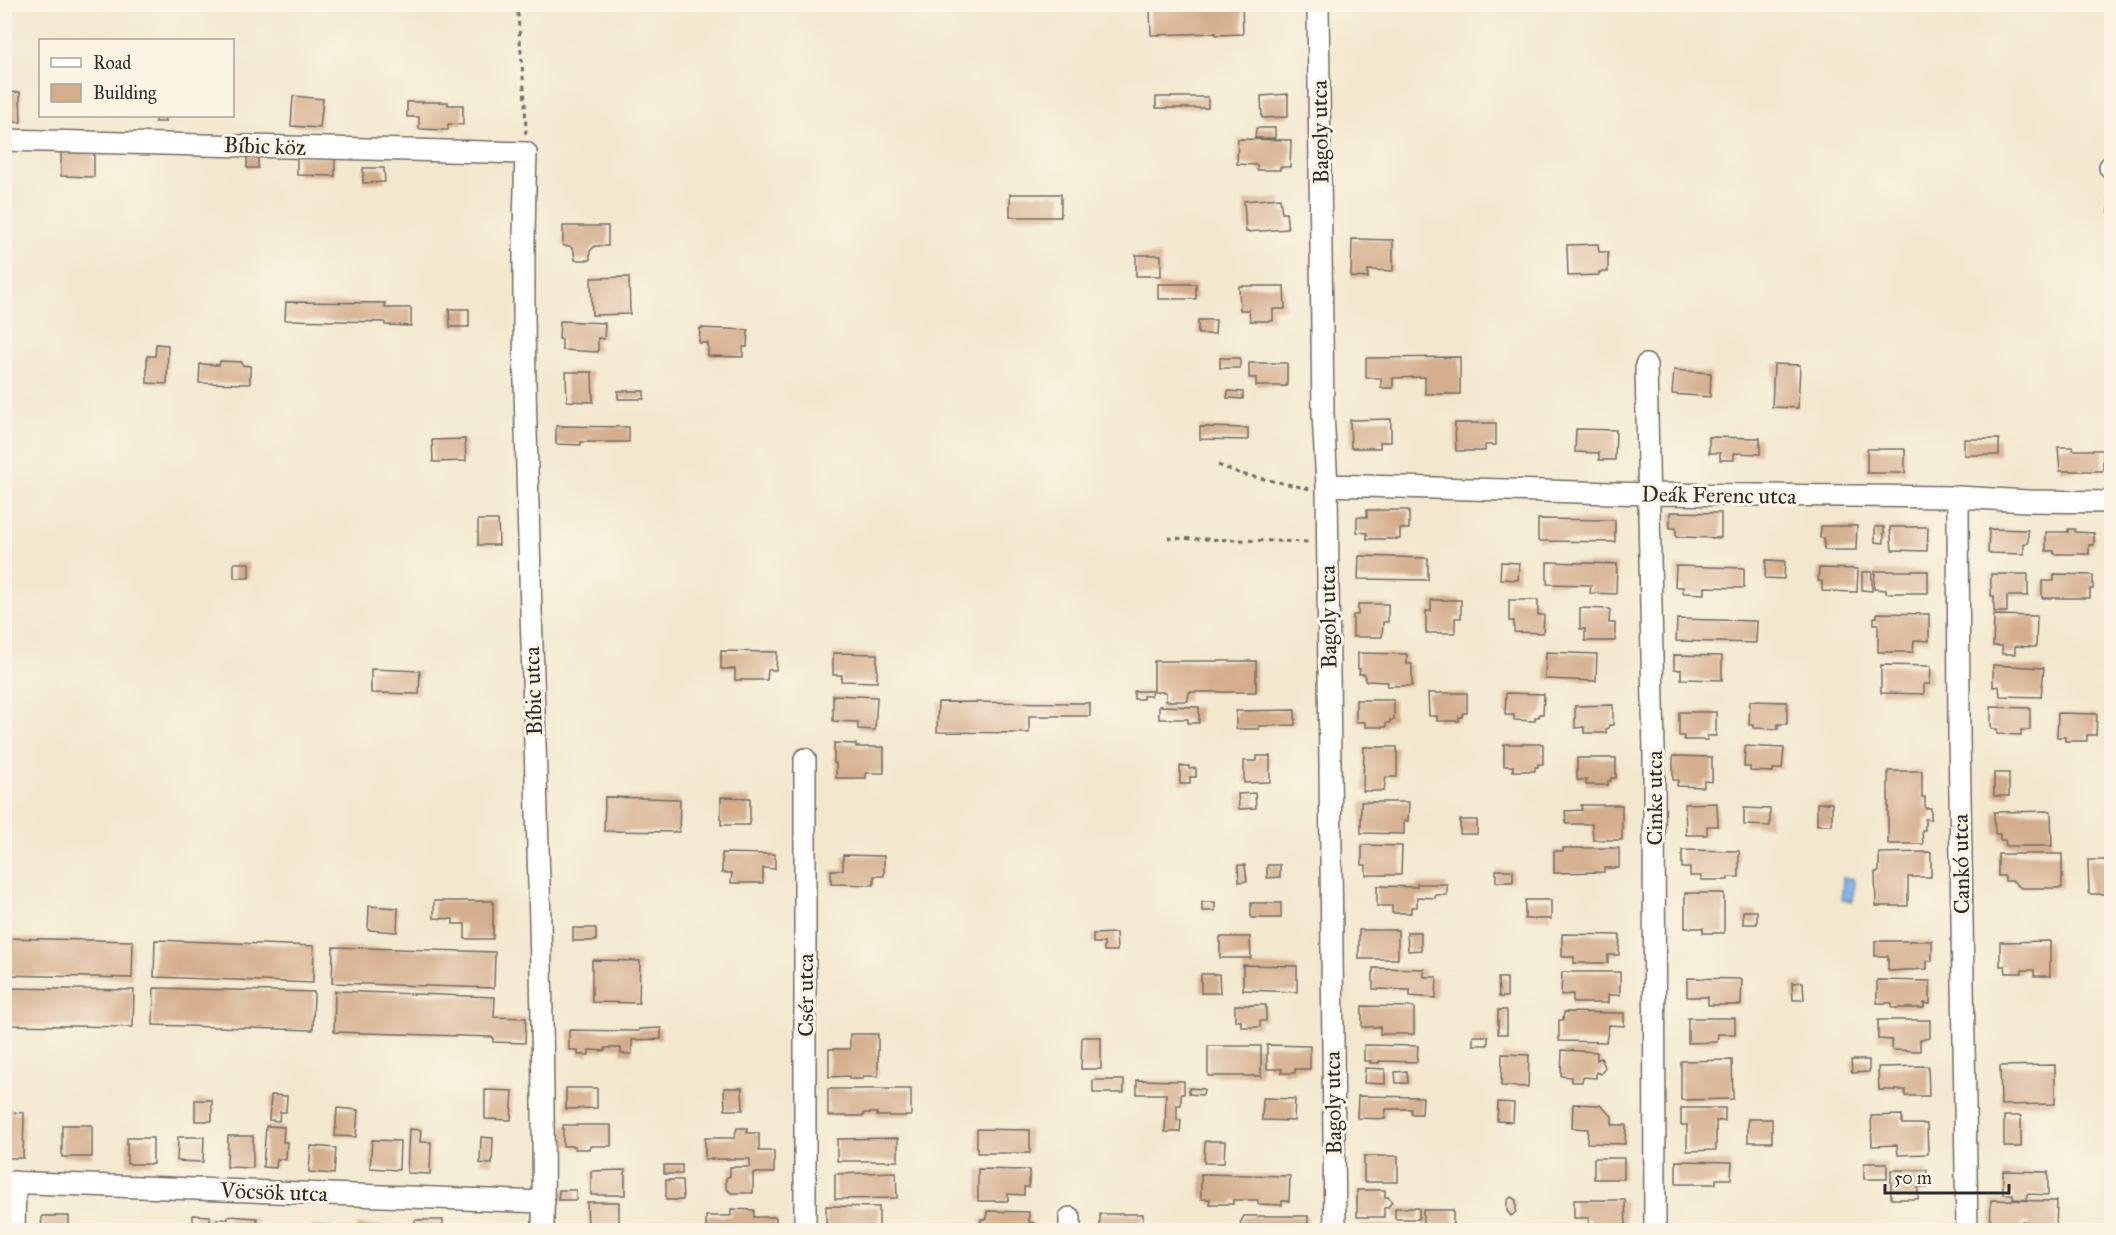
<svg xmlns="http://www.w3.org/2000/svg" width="2116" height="1235" font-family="'IM FELL Great Primer',serif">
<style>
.water{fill:#81b3ed;stroke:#566f8c;stroke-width:1.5}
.building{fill:#d4ad8c}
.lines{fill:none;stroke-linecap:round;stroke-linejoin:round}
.minor-casing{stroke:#716d64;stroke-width:24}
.path{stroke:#716d64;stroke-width:3;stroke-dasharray:4.5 4.5;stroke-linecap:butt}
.minor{stroke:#fff;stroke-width:21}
.labels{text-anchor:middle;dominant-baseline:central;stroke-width:6;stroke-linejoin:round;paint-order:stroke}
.street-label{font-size:22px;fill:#2b2b2b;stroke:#fcf5e5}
</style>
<rect width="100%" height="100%" fill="#fcf5e5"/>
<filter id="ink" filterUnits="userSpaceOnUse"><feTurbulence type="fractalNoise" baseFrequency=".0167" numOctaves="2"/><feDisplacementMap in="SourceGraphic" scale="12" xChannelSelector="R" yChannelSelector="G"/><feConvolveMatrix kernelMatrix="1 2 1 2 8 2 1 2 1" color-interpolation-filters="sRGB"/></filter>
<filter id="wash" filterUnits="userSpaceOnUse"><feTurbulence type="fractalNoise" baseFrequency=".008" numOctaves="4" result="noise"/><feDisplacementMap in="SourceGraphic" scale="24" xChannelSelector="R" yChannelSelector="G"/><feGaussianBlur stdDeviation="1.35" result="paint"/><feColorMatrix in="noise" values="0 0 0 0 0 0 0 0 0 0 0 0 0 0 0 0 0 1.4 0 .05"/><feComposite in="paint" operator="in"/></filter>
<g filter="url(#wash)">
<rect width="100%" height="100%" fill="#f3e8ce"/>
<!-- water -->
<path class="water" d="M1843,878L1854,879L1853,901L1842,900Z"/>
<g id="blocks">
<!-- building -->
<path class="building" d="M1200,4H1242L1243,34L1216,35V33L1151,35L1150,9L1198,7Z
M20,92L21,122H6V93Z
M1288,94V117L1262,118L1261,96Z
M2107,94H2112V132H2107Z
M293,96L323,99L320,128L291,126Z
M1156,97H1208V108H1156Z
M407,102H448V105H463V125L448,124V130L419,129V117H407Z
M155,116H165V122H155Z
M1256,128H1275V138H1255Z
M1238,139L1291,140L1290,167H1280V170H1257V165L1237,164Z
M61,146L94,147V177L61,176Z
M247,156H258V168H247Z
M297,156L335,157V176L297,175Z
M363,168H384L385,182L363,183Z
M2108,186H2112V212L2109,213Z
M1010,194H1061V217H1010Z
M1280,198L1282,213H1286L1288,229L1246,232L1244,201Z
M563,226H608V246H595L590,251V260H575L574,251L570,246H563Z
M1352,239L1393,240V271L1368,270V278L1351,277Z
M1598,244L1599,252H1608V272H1599V275L1568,276L1567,245Z
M1136,255H1161V276H1136Z
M629,277L630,314L592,315L591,278Z
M1158,284H1196V299H1158Z
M1239,286H1284L1285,309H1273V321H1250L1249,310H1240Z
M286,302L385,303V308H411V326L385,325V322L285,320Z
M449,309H469V327H450Z
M1198,320H1216L1215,334H1198Z
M560,321L605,323L604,339L598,338V352L562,350V339H559Z
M700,328L748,330L747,347H743V357L708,356V343H699Z
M156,344L168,345L167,384L147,383V356H155Z
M1460,357V394H1425V377L1393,378V388H1381V378H1366V358Z
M1220,358H1240V368H1220Z
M220,361L242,362V365L250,366V384L199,383L200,364L219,365Z
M1249,363H1287V386H1256V378H1249Z
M1774,364L1800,365L1798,408L1772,407Z
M1674,370L1711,373L1710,397L1672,394Z
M566,372H592L593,402L567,401Z
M618,391H644V399H618Z
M1228,391L1243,392V399L1227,398Z
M1391,419V442H1380V448H1351L1350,420Z
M1455,423H1496V445H1485V451H1456Z
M556,426L629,427V442H581V445L556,444Z
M1200,427L1248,428V440L1200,439Z
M1576,429L1616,430L1615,460H1599V453L1575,452Z
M1709,437L1760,438V454L1734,453V460H1720V453H1709Z
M465,439L466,461L433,462L432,440Z
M1964,439H1999V455H1964Z
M2058,447H2073V450H2103V471H2060Z
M1867,449H1905V473H1867Z
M1367,510H1409V529H1400V539H1367V533L1357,532V517H1367Z
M1670,512L1721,513V538L1676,537V528H1670Z
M1538,519L1615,520V542L1538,541Z
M478,520H498L499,545H478Z
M1821,526H1857L1856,550H1824V538H1820Z
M1875,527H1884V543L1875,542Z
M1890,527H1928L1927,551L1892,550Z
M1989,529L2028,530V543H2024V554L1988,553Z
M2068,529H2075V532L2094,533V545H2089V554H2054V551H2046V532H2068Z
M2108,549H2112V587H2110Z
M1359,556L1428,558V580L1358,579Z
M1766,560L1785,561L1784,579L1765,578Z
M1501,562L1519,563L1518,580L1500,579Z
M1547,562L1617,564L1616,594L1590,593L1591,585L1547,584Z
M234,563H249V578H234Z
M1676,566L1744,568V588L1705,587V594L1683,593V587H1675Z
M1819,568L1858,569L1857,592L1822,591V581H1818Z
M1875,571H1928V593H1886V590L1874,589Z
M1862,572H1872V591L1862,590Z
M1991,574H2028V596H2007V612H1994V596H1991Z
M2054,574L2093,575V589H2090V598H2042V581H2054Z
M1431,600H1461V618H1455V633H1426V611H1431Z
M1509,600H1538V615H1544L1543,633L1514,632V621H1509Z
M1358,604H1388V622H1383L1382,637H1353V615H1358Z
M1580,608L1610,609L1609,623H1615V641H1585V629H1580Z
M1877,613L1929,614V641L1914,640L1913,652H1878V624H1874V617H1877Z
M1994,615L2037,616L2036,647L2015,646V654H2002V646H1993Z
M1677,619L1757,621L1756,643L1676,641Z
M721,651L777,652L776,670H768L767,680H735V669H721Z
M1546,652L1597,654L1596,681L1545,679Z
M833,653L877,654V682L841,681L842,675H833Z
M1358,653L1407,654V664H1412V686H1387L1388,682L1365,681V674H1359L1360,669H1358Z
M1674,655L1722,656V680L1681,679V670L1674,669Z
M1154,661H1256V692H1189L1188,701H1166V692H1154Z
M1881,665L1931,666L1930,684H1924V694L1881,693Z
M1993,665L2044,668L2041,697L2000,696L1999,686L1993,687Z
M371,669L420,671L419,694L371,693Z
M1134,691H1152L1151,696H1143V699H1134Z
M1428,693H1467V713H1463L1462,717H1459V721H1437V716H1429Z
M1506,693L1544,694L1543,714H1539V717H1535V721L1514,720V715H1505Z
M833,695L877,697L875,730L858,729V722L833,721Z
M1356,700H1394V720H1390V723H1386V727H1365V722H1356Z
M1750,701L1787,702V724H1778V729L1754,728V725H1749Z
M938,702L1090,703V716H1029V733L937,732Z
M1613,705V725H1609V728L1606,729V733H1584V727L1575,728V706Z
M1159,706L1199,707V723H1188V719H1159Z
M1991,707L2030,708V730H2021V735L1997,734V729H1991Z
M1295,710V725L1259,726V729H1236V711Z
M1679,712H1716V736H1707V740H1684V736H1679Z
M2058,713L2097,714L2096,735H2087V741H2065V737H2057Z
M834,743L856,744V747H884V773H866V778H836V763H834Z
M1504,744H1543V764H1538V767H1535V771H1513V766H1504Z
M1745,746L1784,748L1782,769H1773V772L1750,771V767H1744Z
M1364,747H1397V777H1386L1384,791H1363Z
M1257,756H1270V782L1244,783V761H1257Z
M1673,756L1712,757V782L1704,781V787L1677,786L1678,780H1673Z
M1577,758H1616V778H1611V781H1608V785H1586V780H1577Z
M1180,766H1189V769L1196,768V777H1190V784H1180Z
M1888,771H1922V797H1925V808H1931V819H1925V830H1922L1923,844H1888Z
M1994,773H2009V796H1994Z
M1255,793L1256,808L1239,809L1238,794Z
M605,797L680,799L679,832L604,831Z
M721,797L750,798V825H721Z
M1361,802H1409L1408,821H1404V834L1361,833Z
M1717,803L1718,826H1707V835H1686L1685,804Z
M1817,803H1832V825H1817Z
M1581,805H1622V840H1593L1592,824H1566L1565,811L1582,810Z
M1744,808L1770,809V826L1744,825Z
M2051,811L2052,846H2006L2005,840H2000V834H1995L1994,812Z
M1460,820H1477V834H1460Z
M1362,845L1402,846L1401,875H1366V865H1362Z
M1563,848H1619V868H1604V872L1554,873V851H1563Z
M1682,850L1739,851V877H1728V880H1701V876H1690V868H1682Z
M1931,852V877H1908V906H1876L1875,872H1879V853Z
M722,853L775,854V869L763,868V883H731L732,873H722Z
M1998,854H2062V888H2021L2013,881H2005V876H1998Z
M843,855L884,856V876H874V885L831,884V870H843Z
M2088,860H2106V875H2111L2112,894H2089Z
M1238,865H1245L1247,881L1239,882Z
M1267,865H1280V877L1267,878Z
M1496,870H1513V882H1496Z
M1417,884H1447V895H1435V898L1417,897V907H1411V913H1392V906H1377V886L1417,887Z
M1685,893H1724V933H1703V928H1685Z
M1525,900H1551V919H1525Z
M434,901H493V939H465V924H453V919L434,918Z
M1202,902H1215V911H1202Z
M1251,903H1281V918H1251Z
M369,906L398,908L397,932L368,930Z
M1743,911H1757V924H1743Z
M573,928H596V941H573Z
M1359,930H1398V959H1359Z
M1407,932H1421V950L1408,951Z
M1116,933L1117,951H1104V943H1093V934Z
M1562,934L1620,935L1619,955H1608V963H1574V957H1562Z
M1220,937H1250L1251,958H1220Z
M4,938L133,941L132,978L4,975Z
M155,940L314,946L313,983L154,977Z
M1875,941H1932V961H1927V969L1888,971V956H1875Z
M2050,941V976H2034V970H2022V973H2006L2005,966H2000V942Z
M333,947L495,952L494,988L332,983Z
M592,960L640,961L639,1003L592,1002Z
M1243,965L1297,966V992L1243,990Z
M1373,968L1424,969V977H1437L1436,998L1410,996V990L1373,989Z
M1562,972H1620V995H1608V1003H1573V994L1561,995Z
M1201,974H1219L1220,993H1201Z
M1498,978H1507V997H1499Z
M1687,978L1742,979L1741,1005H1708V997H1687Z
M1877,980L1930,981V1004L1924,1003V1008H1892V1003H1877Z
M1803,982L1804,1000H1793L1792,983Z
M4,988L134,990L133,1027L4,1025Z
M154,988L314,992L313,1030L153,1025Z
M335,991L495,997L494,1017L526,1018L525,1043L493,1042V1037L334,1032Z
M1235,1005H1266V1021H1260V1027H1241V1021H1235Z
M1362,1006L1414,1007V1034H1380V1027H1362Z
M1498,1010H1507V1034H1498Z
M1564,1012L1624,1013V1026L1609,1025L1606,1042L1559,1041V1020H1563Z
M1688,1018H1735V1034H1718L1717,1042L1688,1043Z
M1878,1020H1930V1038L1920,1040V1051L1892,1050V1040L1878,1039Z
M661,1028V1039L632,1040V1054H621V1048H605V1051L589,1050V1055H578V1050H569V1030L632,1031H639V1029Z
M850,1034H878V1076H863V1079H849V1076L829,1077V1049H850Z
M1473,1036H1488V1045H1473Z
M1082,1037H1101V1069H1081Z
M1267,1045L1310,1046V1069H1295V1073H1282V1069H1267Z
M1364,1045L1418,1046L1417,1062L1379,1061V1063H1370L1371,1061H1364Z
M1208,1046H1261V1076H1208Z
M1562,1050L1597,1052V1060L1601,1058L1605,1067L1601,1074L1596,1072V1078L1583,1077L1582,1082H1571V1077L1561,1076Z
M1502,1054L1529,1055L1528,1087L1501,1086Z
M1732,1060L1733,1099L1681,1100V1061Z
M1851,1060H1869V1072L1852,1073Z
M2055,1065V1104L2001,1105L2000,1066Z
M1928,1066L1929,1096H1905V1090H1879L1878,1067Z
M1365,1068L1385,1069V1084L1364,1083Z
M1407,1071L1408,1083H1396L1395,1072Z
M1093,1080H1124V1093H1093Z
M1137,1080L1184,1081V1094H1181V1105H1177V1120H1181L1180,1132H1165L1166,1094H1137Z
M566,1088H597V1108L566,1109Z
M724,1088H742L743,1110H725Z
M1189,1088L1204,1089L1203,1095L1189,1094Z
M828,1089H911V1116H877V1113H864V1116H828Z
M485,1090L513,1091L511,1120L485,1119Z
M271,1095L287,1096L286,1112H280L279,1121L269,1120Z
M1358,1096L1423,1097L1422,1114H1411V1109H1386L1385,1119L1357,1118Z
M1263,1098L1295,1099L1294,1121L1262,1120Z
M195,1100H212V1121H195Z
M1498,1102L1514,1103L1513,1122L1497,1121Z
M1573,1104L1600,1105L1612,1116V1125H1626L1625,1144L1587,1143L1588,1129L1572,1128Z
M337,1108L358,1110L356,1137L335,1136Z
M1681,1108H1725V1121H1716V1150L1687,1151V1125H1681Z
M5,1112L24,1113L23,1158H4Z
M1902,1115V1124H1927L1928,1154L1898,1155L1897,1145L1872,1146L1871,1116Z
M2004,1116H2021V1147H2004Z
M1748,1119H1772V1142H1748Z
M62,1125H92V1157H62Z
M563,1125H611V1146H590V1149H575V1146H563Z
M266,1126L284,1127L283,1142H287L286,1160L277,1159L276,1168L263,1167Z
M737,1128H747V1133H759V1151H774V1173H753V1193H731L726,1188V1178L730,1176V1167H750V1159H705V1138H734Z
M409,1129L421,1130L420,1142H431L430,1174L407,1173Z
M977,1129L1030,1130V1153H977Z
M228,1136H253V1168L227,1167Z
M178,1137H204L203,1162L177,1161Z
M481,1137L493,1138L492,1164L480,1163Z
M127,1138H153V1164H127Z
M898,1138V1161H837V1139Z
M372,1140L400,1141L399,1170L370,1168Z
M1205,1141H1225L1224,1163H1204Z
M311,1146L336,1148L334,1174L309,1172Z
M1364,1156H1398V1182H1364Z
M1594,1158H1624V1179H1594Z
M1676,1161L1732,1162L1731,1179H1716V1184H1676Z
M1864,1163H1887V1179H1864Z
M664,1165H682V1174H664Z
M978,1169L1029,1170V1187H1024V1195L1008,1194V1201H978Z
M625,1170V1195H591V1171Z
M1891,1170H1927V1188L1918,1187V1199H1891Z
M2003,1171L2048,1172V1195L2027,1194V1200L2013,1199V1194H2003Z
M896,1172L897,1198L835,1199V1174Z
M1201,1174L1290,1176L1289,1201H1282V1205L1258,1204V1200H1233V1204H1209L1210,1199H1201Z
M666,1180H682L683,1200H666Z
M559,1190H576V1200H558Z
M1357,1190H1385V1197H1388L1392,1202L1388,1207L1384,1208V1217H1357Z
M1511,1197L1516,1200V1212L1511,1216L1507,1211V1201Z
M1574,1200H1625L1626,1226H1589V1218H1574Z
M1991,1200L2057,1201L2056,1230H2028V1222L2022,1221L2021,1230H1990Z
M587,1202H619V1225H614V1230L588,1229Z
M826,1206L879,1207V1230H826Z
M1395,1208H1419V1219H1395Z
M731,1209L754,1210V1217H776V1230H706V1216H731Z
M1423,1210H1453V1225H1423Z
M987,1211L1029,1212V1222L1034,1223L1033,1230H980L981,1219H987Z
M1100,1214H1143V1230H1100Z
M193,1215L210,1216V1230H193Z
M42,1216H69V1230H41Z
M228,1216L257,1218L256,1230H217V1219H228Z
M1244,1216H1308V1230H1245L1240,1223Z
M415,1220H443V1230H415Z
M1358,1224L1406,1226V1230H1358Z
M357,1225L383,1226V1230H356Z
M311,1226L333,1227V1230H311Z"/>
</g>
</g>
<g filter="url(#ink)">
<use href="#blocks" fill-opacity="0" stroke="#716d64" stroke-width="1.5"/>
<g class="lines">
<!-- minor casing -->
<g class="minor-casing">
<path id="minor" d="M1318,4L1323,414L1327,485L1335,1230
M4,140L526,153C521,293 526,434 530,575C536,793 545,1012 543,1230
M2110,167H2112
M1646,365L1654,752L1655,1230
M1327,485L1648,494L1958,497L2027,501L2112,502
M1958,497L1959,735L1967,1230
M805,759V1230
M4,1182L544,1202
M14,1230L15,1182
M1070,1230V1218"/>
</g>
<!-- path -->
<path class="path" d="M517,4L525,100L526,136
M1218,465L1241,474L1310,489
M1168,538L1310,542"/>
<!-- minor -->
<use href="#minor" class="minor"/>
</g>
</g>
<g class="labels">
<!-- street labels -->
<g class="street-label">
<text transform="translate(1320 132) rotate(-91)">Bagoly utca</text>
<text transform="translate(265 146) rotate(2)">Bíbic köz</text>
<text transform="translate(1719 495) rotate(1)">Deák Ferenc utca</text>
<text transform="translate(1328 617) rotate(-91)">Bagoly utca</text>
<text transform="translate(533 691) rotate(-92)">Bíbic utca</text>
<text transform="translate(1654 798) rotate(-90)">Cinke utca</text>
<text transform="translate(1961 864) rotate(-91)">Cankó utca</text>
<text transform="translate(805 995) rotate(-90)">Csér utca</text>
<text transform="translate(1333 1103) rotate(-91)">Bagoly utca</text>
<text transform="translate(274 1192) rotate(2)">Vöcsök utca</text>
</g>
</g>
<!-- margin -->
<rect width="2116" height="1235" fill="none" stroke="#fcf5e5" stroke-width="24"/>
<!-- legend -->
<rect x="39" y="39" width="195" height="78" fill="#fcf5e5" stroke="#a8a49b" stroke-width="1.5"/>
<rect x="51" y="58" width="30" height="9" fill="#ffffff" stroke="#a8a49b" stroke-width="1.5"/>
<text x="93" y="69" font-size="18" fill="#2b2b2b">Road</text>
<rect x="51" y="84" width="30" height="18" fill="#d4ad8c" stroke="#a8a49b" stroke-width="1.5"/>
<text x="93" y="99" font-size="18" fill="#2b2b2b">Building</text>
<!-- scale -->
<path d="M1885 1184v9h124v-9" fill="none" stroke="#2b2b2b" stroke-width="3"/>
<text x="1894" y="1184" font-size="18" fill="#2b2b2b" stroke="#fcf5e5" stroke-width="4.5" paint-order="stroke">50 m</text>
</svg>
